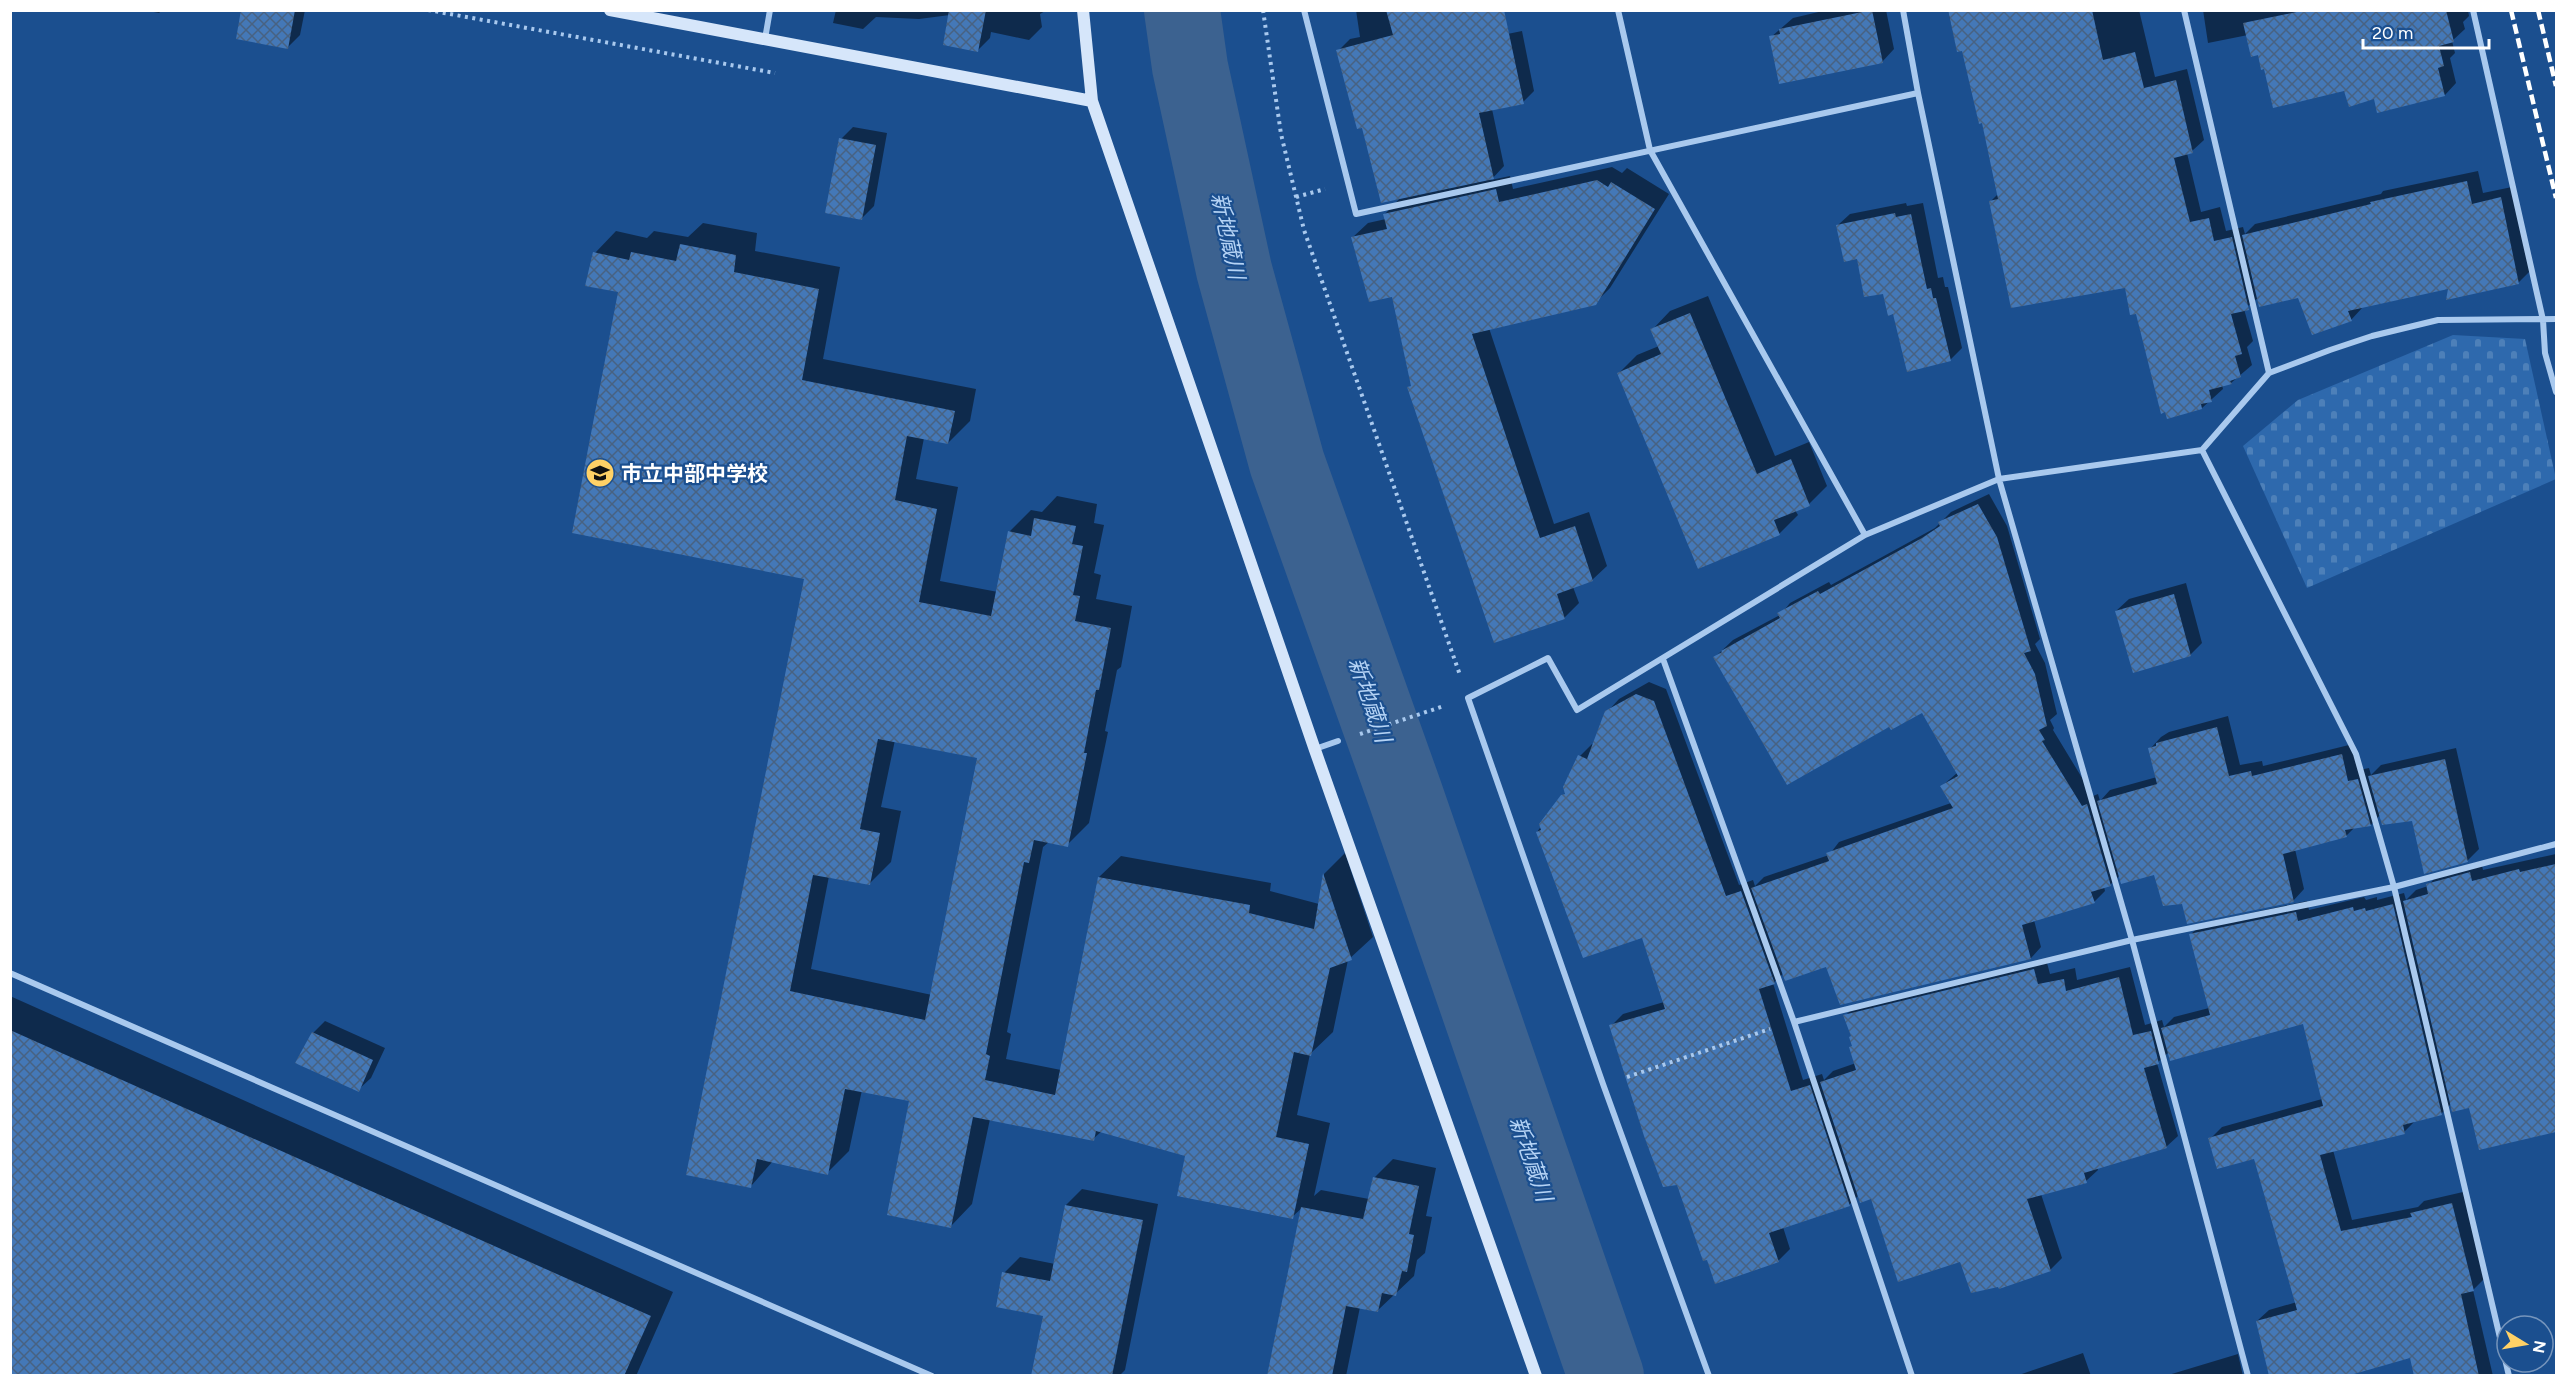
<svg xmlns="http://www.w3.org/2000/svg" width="2567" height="1386" font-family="Figtree,'Noto Sans JP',sans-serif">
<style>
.cemetery{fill:url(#cemetery-stones)}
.shadow{fill:#0007;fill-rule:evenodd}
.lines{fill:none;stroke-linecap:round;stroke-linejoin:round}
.river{stroke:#3c6290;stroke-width:76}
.building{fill:url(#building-cross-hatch);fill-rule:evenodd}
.path{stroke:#a9c9ee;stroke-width:4;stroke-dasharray:3 4.5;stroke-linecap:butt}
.street{stroke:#a9c9ee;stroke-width:6}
.secondary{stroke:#d6e6fa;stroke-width:12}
.rail{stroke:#fff;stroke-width:4.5;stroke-dasharray:10 4.5;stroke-linecap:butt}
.labels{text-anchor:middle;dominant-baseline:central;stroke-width:4.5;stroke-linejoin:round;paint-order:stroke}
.poi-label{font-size:21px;font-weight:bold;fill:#fff;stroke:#1b4f8f;text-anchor:start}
.water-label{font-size:22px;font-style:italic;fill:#b5d3f5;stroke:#1b4f8f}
</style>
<defs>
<pattern id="cemetery-stones" width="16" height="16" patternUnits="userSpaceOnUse" patternTransform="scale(1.5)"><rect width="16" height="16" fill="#2e69ad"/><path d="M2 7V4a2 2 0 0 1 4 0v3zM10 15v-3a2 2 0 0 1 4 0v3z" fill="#4d80b9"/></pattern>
<pattern id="building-cross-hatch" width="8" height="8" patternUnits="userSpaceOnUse" patternTransform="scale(1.5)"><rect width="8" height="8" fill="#4478b7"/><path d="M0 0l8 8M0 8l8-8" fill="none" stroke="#486282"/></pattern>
</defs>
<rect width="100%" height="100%" fill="#1b4f8f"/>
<!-- cemetery -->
<path class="cemetery" d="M2453,335L2525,339L2556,479L2307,588L2243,446L2298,400Z"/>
<!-- shadow -->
<path class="shadow" d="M143,10H162L159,13Z
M243,10H305L300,35L287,48Z
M836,10H1047L1040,14L1042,27L1029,40L991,32L990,38L977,51L950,15L919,19L876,17L863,29L833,23Z
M1356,10H1476L1483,39L1522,31L1534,91L1523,102L1492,109L1504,166L1491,180L1510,176L1513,189L1612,167L1622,173L1627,168L1669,194L1610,288L1595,303L1489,328L1554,524L1589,512L1607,566L1592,580L1573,587L1579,603L1564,618L1409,388L1412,385L1393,295L1353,237L1368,223L1386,219L1385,214L1401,197L1363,126L1338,51L1350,39L1360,37Z
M1827,10H1886L1894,49L1882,62L1771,37L1793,18Z
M1948,10H2139L2155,77L2187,69L2204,140L2192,151L2187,153L2201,212L2220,207L2226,231L2243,227L2245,234L2255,224L2381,194L2383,191L2478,171L2483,193L2512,187L2530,271L2518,283L2450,287L2361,306L2362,308L2351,320L2299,296L2258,298L2244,309L2253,341L2247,347L2252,365L2231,383L2222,385L2223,389L2202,408L2137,312L2126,287L1990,202L1998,194L1983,121L1963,49L1957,51Z
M2203,10H2468L2469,16L2463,22L2465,29L2452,41L2455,53L2450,58L2456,83L2445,95L2375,97L2265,67L2248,35L2208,43Z
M853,127L887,133L874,206L862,218L841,139Z
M1906,203L1907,206L1923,203L1938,278L1943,277L1945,287H1948L1962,348L1950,360L1894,313L1884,292L1858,258L1838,225L1850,214Z
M703,223L757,233L755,251L840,267L823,359L976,389L970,421L948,443L924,438L916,479L958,487L940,581L998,592L1009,532L1031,510L1042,512L1057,496L1097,504L1094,523L1104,525L1094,573L1101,575L1096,599L1132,606L1121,667L1117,670L1105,731L1108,732L1089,823L1067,845L1049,842L1043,847L1007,1032L1011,1034L1006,1059L1061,1070L1099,877L1121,856L1271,883L1270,891L1319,904L1324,874L1345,853L1373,937L1348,960L1333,1032L1310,1054L1297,1115L1330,1123L1314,1196L1321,1190L1369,1199L1374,1178L1393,1159L1436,1168L1426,1216L1432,1217L1425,1253L1417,1260L1414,1276L1377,1311L1360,1307L1346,1376H1269L1303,1207L1292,1217L1187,1155L1102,1131L1093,1139L990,1119L972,1204L951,1226L911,1100L862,1090L849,1151L827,1173L773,1161L751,1186L806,578L595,253L616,231L647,238L654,231L688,237ZM895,740L979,757L932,995L811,969L829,876L869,884L891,862L901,811L881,807Z
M1708,296L1775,456L1809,442L1827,486L1809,504L1795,510L1798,515L1779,534L1619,373L1637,355L1659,346L1652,330L1670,311Z
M1989,494L2007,526L2040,639L2035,644L2045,663L2057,714L2050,720L2054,728L2053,730L2093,796L2098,794L2100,801L2110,790L2157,777L2150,749L2161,737L2169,732L2228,716L2240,765L2262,761L2263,766L2353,744L2359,770L2369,768L2371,775L2381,765L2456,748L2479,849L2467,861L2413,820L2380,815L2371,825L2355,827L2346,836L2295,849L2304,889L2293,901L2183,902L2155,873L2120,875L2110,885L2104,887L2105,891L2094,902L2034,920L2041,947L2031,958L1827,965L1784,973L1773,983L1803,1080L1822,1074L1824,1080L1833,1071L1856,1063L1852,1036L1845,1016L1857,1004L2046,959L2050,974L2075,968L2077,980L2130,967L2145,1025L2162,1020L2164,1027L2174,1017L2209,1008L2191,934L2203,923L2307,901L2309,910L2364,897L2366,900L2377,897V900L2404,893L2406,900L2416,890L2428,886L2439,873L2481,861L2483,870L2556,854V1130L2480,1148L2470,1106L2452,1103L2441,1114L2416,1120L2404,1132L2333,1150L2352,1220L2418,1207L2424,1201L2463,1192L2485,1278L2473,1290L2493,1376H2416L2411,1357L2257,1321L2269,1310L2297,1302L2255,1157L2210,1139L2222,1127L2322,1099L2304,1022L2169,1052L2157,1063L2178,1136L2166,1147L2097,1167L2098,1170L2086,1181L2041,1194L2062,1258L2050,1270L1961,1260L1872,1197L1859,1195L1849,1205L1783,1227L1790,1249L1778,1261L1678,1183L1611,1026L1623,1014L1664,1002L1643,936L1537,832L1566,792L1580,756L1592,744L1594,745L1607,712L1619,699L1649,682L1666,689L1739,885L1753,880L1755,886L1764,877L1829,855L1839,842L1951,803L1942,786L1957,773L1923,711L1889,725L1715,657L1733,640L1780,615L1790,603L1829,582L1831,585L1935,528L1951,512Z
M2186,583L2202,643L2190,655L2116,611L2129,599Z
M10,996L673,1292L636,1376H10Z
M325,1021L385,1048L371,1078L358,1090L313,1033Z
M1082,1189L1158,1204L1125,1370L1119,1376H1055L1045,1315L1004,1273L1020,1257L1055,1264L1066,1205Z
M2083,1353L2091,1376H2016Z
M2238,1354L2243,1376H2165Z"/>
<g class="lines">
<!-- river -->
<path class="river" d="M1182,10L1190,67L1234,270L1287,463L1405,794L1606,1376"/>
</g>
<!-- building -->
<path class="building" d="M241,10H295L288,49L236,39Z
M949,10H986L978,52L943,45Z
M1386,10H1504L1524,104L1479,113L1494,179L1381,203L1362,128L1357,129L1336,50L1393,35Z
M1872,10L1883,63L1779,84L1769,36L1780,34L1779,29Z
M1948,10H2092L2103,60L2135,52L2144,88L2176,80L2193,153L2174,158L2190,222L2209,218L2214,241L2232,237L2249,310L2231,314L2242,354L2235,356L2241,377L2230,381L2232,384L2209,390L2212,402L2201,404L2202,409L2167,419L2165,412L2161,414L2136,314L2130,315L2125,288L2011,308L1989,201L1998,199L1982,123L1979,124L1962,51L1957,52Z
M2306,10H2446L2454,42L2439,46L2444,66L2438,68L2445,96L2377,113L2374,99L2349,107L2344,91L2273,108L2264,69L2261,70L2258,55L2251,57L2243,23Z
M839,138L876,145L862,220L825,213Z
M1597,180L1608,187L1611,182L1655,209L1596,305L1472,334L1540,538L1575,526L1593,581L1557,594L1565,619L1494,643L1407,387L1411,386L1392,297L1369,302L1351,237L1387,229L1383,214L1496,189L1499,202Z
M2467,181L2472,204L2501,197L2519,284L2446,300L2448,289L2348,311L2352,321L2312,335L2298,298L2259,307L2242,235L2371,204L2370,202Z
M1895,213L1896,217L1911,214L1927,289L1931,288L1933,298H1936L1951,361L1907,372L1893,314L1888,316L1883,294L1864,297L1857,259L1844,262L1836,225Z
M680,244L736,255L734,272L819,289L802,380L955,411L948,444L907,436L895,500L937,509L919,602L991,616L1008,531L1031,536L1034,518L1076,526L1072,544L1083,546L1073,595L1080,596L1075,621L1111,628L1099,690H1096L1084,753H1087L1068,847L1034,840L1029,863L1024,862L986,1054L990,1056L985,1080L1055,1095L1098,877L1250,905L1249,913L1314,929L1323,873L1352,960L1330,968L1311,1056L1294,1052L1276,1137L1309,1144L1293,1219L1177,1196L1185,1156L1096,1131L1094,1141L973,1117L951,1228L887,1215L909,1101L845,1089L828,1175L757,1159L751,1188L686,1175L804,579L572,533L618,292L585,286L593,252L629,260L631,252L676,261ZM878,739L977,758L925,1020L790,991L813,875L870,885L880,833L860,829Z
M1690,313L1757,474L1791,459L1810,506L1774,520L1780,535L1698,569L1617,373L1661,354L1650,329Z
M1978,504L1997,537L2031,651L2024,653L2035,674L2047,726L2039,730L2045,740L2042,741L2082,806L2087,804L2111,886L2091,892L2095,903L2022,925L2031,959L1840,1005L1826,967L1785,981L1751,888L1829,861L1826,853L1953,808L1940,786L1958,776L1922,713L1891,730L1889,727L1787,785L1713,657L1722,652L1721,651L1780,618L1777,613L1818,591L1820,594L1922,538L1940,526L1938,522Z
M2174,594L2191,656L2133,673L2115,611Z
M1636,694L1654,701L1726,896L1741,891L1775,984L1759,989L1791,1091L1810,1085L1850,1206L1769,1233L1779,1262L1715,1284L1707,1260L1703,1261L1677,1185L1663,1187L1644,1136L1609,1025L1665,1009L1642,938L1583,958L1536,832L1541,830L1539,824L1561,795L1565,794L1563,787L1578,755L1587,759L1605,711Z
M2217,727L2229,776L2251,771L2252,776L2342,754L2348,781L2358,779L2371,826L2345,830L2347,837L2283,854L2294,902L2187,924L2182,904L2163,906L2154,875L2121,884L2097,801L2157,784L2148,748L2156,746V743Z
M2445,759L2468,862L2424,874L2412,821L2382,825L2368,776Z
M2556,864V1132L2479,1150L2469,1108L2452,1112L2403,901L2428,894L2426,884L2470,872L2472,881L2519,869L2520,872Z
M2393,904L2442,1115L2403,1125L2405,1134L2320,1155L2341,1231L2412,1217L2410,1213L2452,1203L2474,1291L2461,1294L2479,1376H2414L2410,1358L2347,1376H2269L2256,1321L2297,1310L2254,1159L2217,1169L2208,1138L2323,1106L2303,1024L2170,1061L2161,1028L2210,1015L2189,934L2296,912L2298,921L2353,907L2354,911L2365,908L2366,911Z
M2034,969L2038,984L2064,979L2066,991L2119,977L2133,1035L2151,1031L2159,1064L2144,1068L2167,1148L2084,1173L2087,1183L2027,1199L2051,1271L1999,1289L1998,1287L1971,1293L1960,1262L1898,1282L1871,1199L1860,1203L1820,1082L1856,1070L1849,1047L1852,1046L1849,1037L1851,1036L1843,1015Z
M10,1030L651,1316L624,1376H10Z
M312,1032L373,1060L359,1092L295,1063Z
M1373,1177L1419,1186L1409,1234L1414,1235L1407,1272L1402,1271L1396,1296L1382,1293L1378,1312L1346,1306L1332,1376H1267L1301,1207L1363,1219Z
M1065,1205L1143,1220L1112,1376H1031L1043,1316L996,1307L1002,1272L1050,1281Z"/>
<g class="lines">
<!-- path -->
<path class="path" d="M428,10L775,73
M1263,10L1281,134L1304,230L1460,675
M1296,197L1325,189
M1360,734L1444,706
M1627,1077L1770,1029"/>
<!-- street -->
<path class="street" d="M1304,10L1356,214L1918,93
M1618,10L1650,150L1865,535
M1903,10L1918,93L1999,479L2132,940L2248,1376
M2184,10L2269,373
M2473,10L2543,320L2545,353L2556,392
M765,39L770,10
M2202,450L2356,754L2394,887L2509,1376
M1663,659L1794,1022L1912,1376
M1315,749L1338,741
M10,973L932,1376
M1794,1022L2132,940L2394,887L2556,844
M1709,1376L1603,1084L1468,698L1548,658L1577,710L1865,535L1999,479L2202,450L2269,373L2330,350L2372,336L2438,320L2556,319"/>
<!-- secondary -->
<path class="secondary" d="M610,10L1092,101
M1083,10L1092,101L1315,750L1536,1376"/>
<!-- rail -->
<path class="rail" d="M2511,10L2556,198
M2538,10L2556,86"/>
</g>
<!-- icons -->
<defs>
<g id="school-disc" transform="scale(1.5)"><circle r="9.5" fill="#ffd166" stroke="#1b4f8f"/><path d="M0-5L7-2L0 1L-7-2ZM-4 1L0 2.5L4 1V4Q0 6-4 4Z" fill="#111"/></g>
</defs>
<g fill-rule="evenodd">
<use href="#school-disc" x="600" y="473"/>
</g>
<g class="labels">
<!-- poi labels -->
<g class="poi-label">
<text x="621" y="473">市立中部中学校</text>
</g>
<!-- water labels -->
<g class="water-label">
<text transform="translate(1228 236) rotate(78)">新地蔵川</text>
<text transform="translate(1370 700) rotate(71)">新地蔵川</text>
<text transform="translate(1531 1159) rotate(71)">新地蔵川</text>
</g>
</g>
<!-- border -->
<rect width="2567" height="1386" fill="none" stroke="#ffffff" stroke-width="24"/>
<!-- north arrow -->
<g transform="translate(2525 1344) rotate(101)"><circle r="28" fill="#1b4f8f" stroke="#7695bc" stroke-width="1.5"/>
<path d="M0-4.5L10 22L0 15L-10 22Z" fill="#ffd166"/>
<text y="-9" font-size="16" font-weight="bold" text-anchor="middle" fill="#ffffff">N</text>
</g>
<!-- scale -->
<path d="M2363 39v9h126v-9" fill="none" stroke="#ffffff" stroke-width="3"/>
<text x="2372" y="39" font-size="18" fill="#ffffff" stroke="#1b4f8f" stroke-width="4.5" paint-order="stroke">20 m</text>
</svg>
